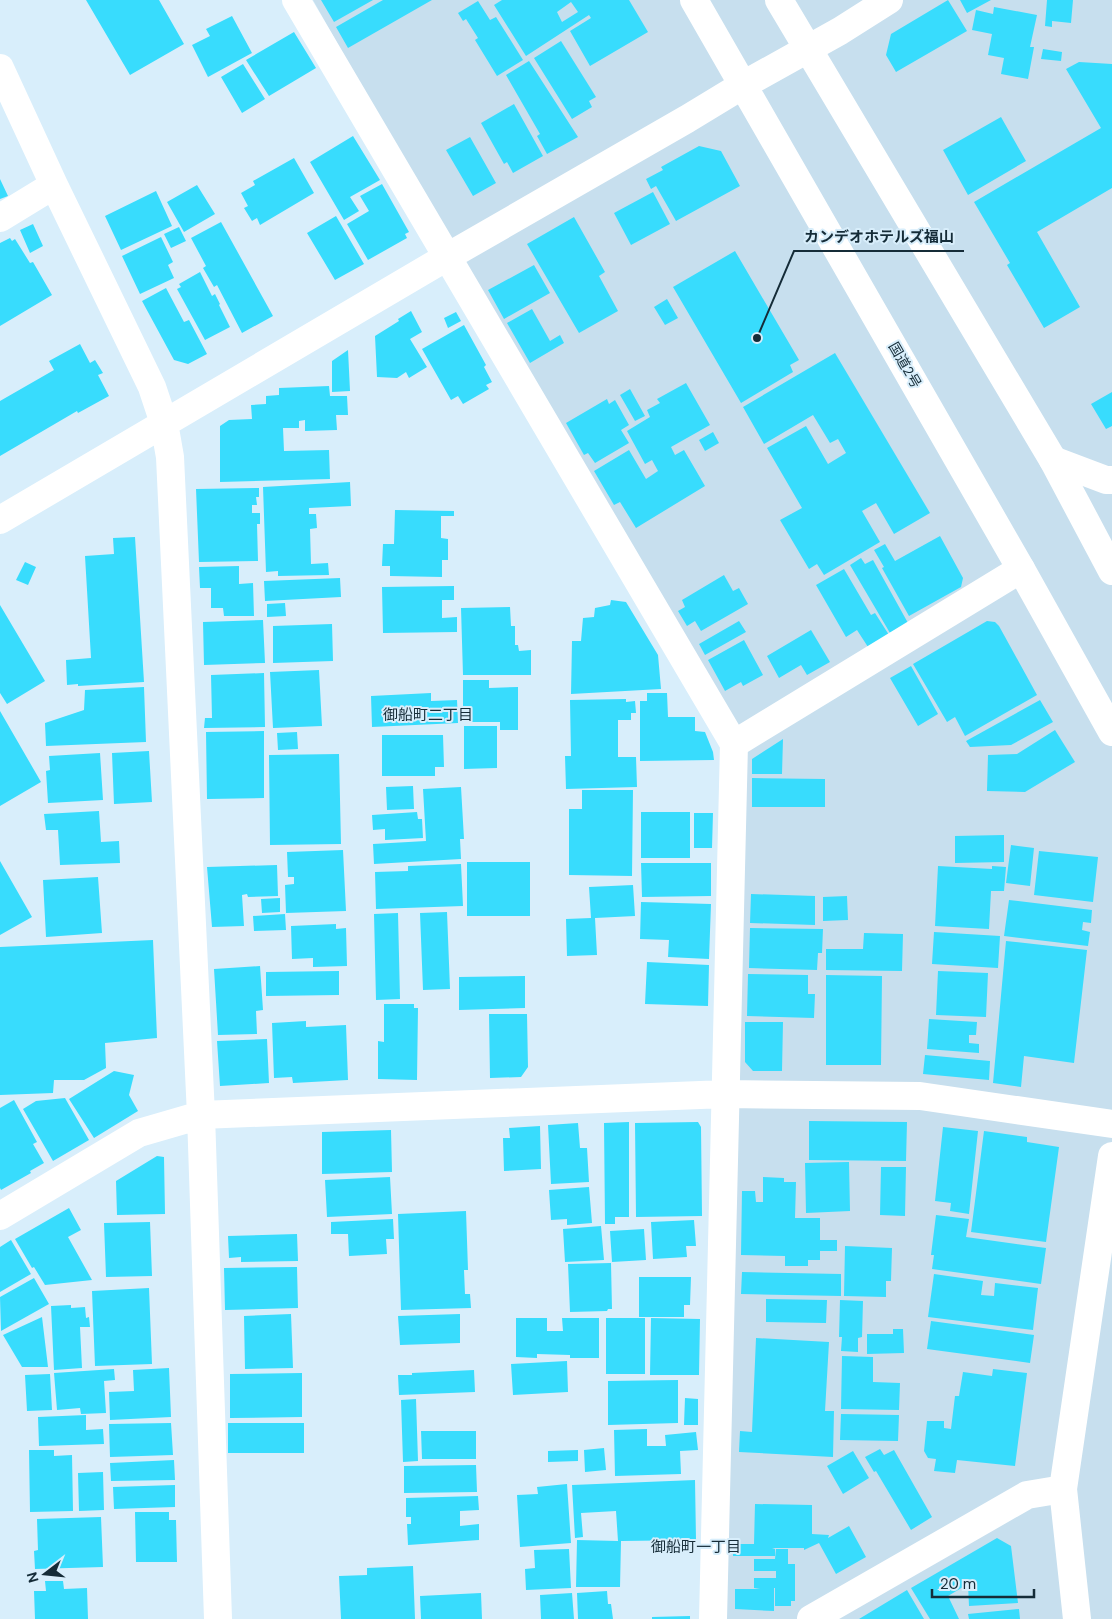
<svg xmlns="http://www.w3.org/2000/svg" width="1112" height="1619" font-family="'DM Sans','Noto Sans JP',sans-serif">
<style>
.built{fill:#c7dfee}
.building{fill:#38dcfd;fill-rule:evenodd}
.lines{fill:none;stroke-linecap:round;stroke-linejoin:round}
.minor{stroke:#fff;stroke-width:28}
.highway{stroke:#fff;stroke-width:28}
.labels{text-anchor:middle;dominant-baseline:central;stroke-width:4;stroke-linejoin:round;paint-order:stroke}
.street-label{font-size:14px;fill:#152c38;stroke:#d8eefb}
.neighbourhood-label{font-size:15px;fill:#152c38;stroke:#d8eefb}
.leader{fill:none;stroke:#152c38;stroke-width:2}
.callout-dot{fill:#152c38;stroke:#d8eefb;stroke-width:2}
.callout-label{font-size:15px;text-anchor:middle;font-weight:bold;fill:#152c38;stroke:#d8eefb;stroke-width:4;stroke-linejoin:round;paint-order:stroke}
</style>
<rect width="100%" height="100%" fill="#d8eefb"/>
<!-- built -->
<path class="built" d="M313,0H1112V1619H722L743,756L468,276Z"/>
<!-- building -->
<path class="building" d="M86,0H159L184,44L130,75Z
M321,0H373L334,22Z
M383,0H432L348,48L336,27Z
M502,0H629L648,32L590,66L570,31L591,18L589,15L526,56L494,5ZM571,2L578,12L562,22L557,12Z
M948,0L967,31L896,72L886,55L891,34Z
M960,0H991L967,13Z
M1047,0H1073L1071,23L1052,21V27L1045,26Z
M478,1L490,20L496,17L523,60L497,76L475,40L478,38L466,19L463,21L458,13Z
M994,7L1037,15L1030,47H1034L1028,79L1001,74L1004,58L988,55L992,34L972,30L976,10L993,14Z
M232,16L252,53L208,77L192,45L210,36L206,29Z
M294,32L316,68L269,96L246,60Z
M561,41L596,97L589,101L592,107L572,119L534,58Z
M1043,49L1062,52L1061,61L1041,59Z
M529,61L578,137L547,154L537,136L540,134L506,75Z
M1079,62L1112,64V188L1037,232L1080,307L1044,328L1007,265L1010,263L974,202L1101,128L1066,69Z
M243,64L265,99L242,113L221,77Z
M514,104L543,156L513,173L507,162L504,164L481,123Z
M1001,117L1026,161L968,195L943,150Z
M353,136L380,180L350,197L359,211L344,220L310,162Z
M470,137L496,183L473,196L446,150Z
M699,146L721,151L740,186L676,221L656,186L651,189L646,179L663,170L661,167Z
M294,158L314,193L260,225L257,218L252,221L244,208L248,206L241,193L255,185L253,181Z
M0,179L8,196L0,199Z
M382,184L409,232L405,234L407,238L368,260L347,224L369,211L360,196Z
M197,185L215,214L184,232L167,202Z
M156,191L172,226L121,250L105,216Z
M653,192L670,224L631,245L614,213Z
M336,216L364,264L335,280L307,233Z
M574,217L605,272L599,276L618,311L579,333L527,244Z
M221,222L273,316L242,333L217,285L214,287L203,268L206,266L191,238Z
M33,224L43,246L30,253L20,230Z
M179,227L186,241L171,248L164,234Z
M161,237L173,262L168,265L174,278L140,294L122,256Z
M10,238L12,241L15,239L30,263L33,262L52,295L0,326V243Z
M735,251L799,360L790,365L793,372L741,403L673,287Z
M534,265L550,293L504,319L488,290Z
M200,272L212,296L215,294L220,304L219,305L230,327L205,340L177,289L181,287L179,284Z
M166,288L184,322L189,320L207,354L188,364L174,360L142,301Z
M667,299L678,318L665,325L654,307Z
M532,309L550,341L560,335L564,343L530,363L507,323Z
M411,311L422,332L410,339L427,367L409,378L406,372L397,378L377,377L375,336L399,321L398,319Z
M456,312L461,321L448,328L444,318Z
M464,325L486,365L484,367L492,382L486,385L489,389L463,404L458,396L451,400L422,349Z
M80,344L90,363L95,360L103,373L98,375L109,396L78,413L77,411L0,456V401L54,370L49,361Z
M348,350L350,391L332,392V361Z
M835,353L930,513L894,534L876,503L862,511L880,542L824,575L817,564L809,569L780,520L802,508L767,448L806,426L828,464L846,453L838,439L830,443L813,415L764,444L743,407Z
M686,383L710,425L671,447L675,455L684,450L705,486L636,528L620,502L614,505L594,471L629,450L646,479L658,471L652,460L645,464L627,431L650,417L647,410L660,403L657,399Z
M329,386L330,396H347L348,415H336L337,430L305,431V420L299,421V428H283L284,451L329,450L330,479L220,482V426L229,420L252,419L251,405L266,404V396L279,395V388Z
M630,389L645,416L635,421L620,395Z
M1112,392V426L1106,429L1091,404Z
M607,399L609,404L615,400L629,425L621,430L629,443L595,463L588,453L584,455L566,423Z
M713,432L719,443L705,451L699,440Z
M350,482L351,506L309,508V514H316L317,528L310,529L311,564L328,563L329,575L278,576V571L266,572L263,487Z
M259,488V497H256L257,505H252V513H260V524H257L258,561L199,562L196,489Z
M395,510L454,511V516H441V538L448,539V560H442V577L390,576V566H382L383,544H394Z
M940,536L963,578L961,587L909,616L882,568L884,567L874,550L885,544L895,561Z
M135,537L144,682L78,686V684L67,685L66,660L91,658L85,556L114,554L113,538Z
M861,558L865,564L873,560L908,623L890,633L850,565Z
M25,562L36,567L28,585L16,580Z
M239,566V584L253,583L254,616H224L223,608H211V588H200L199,567Z
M844,569L871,615L875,613L889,635L868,647L857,630L846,637L816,585Z
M724,575L733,591L739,588L748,604L701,631L695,621L687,626L678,611L685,607L682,600Z
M340,578L341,597L265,601L264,581Z
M454,586V600H442V618L457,617V632L383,633L382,587Z
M611,600L626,602L658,655L661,689L571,694L572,641H581L583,618L594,617L595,608L610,605Z
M285,603L286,616L267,617V604Z
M0,605L45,681L7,704L0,693Z
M510,607L511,626H515V645H518L519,651L531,650V675H463L461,608Z
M263,620L265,663L204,665L203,622Z
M739,621L746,632L705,655L699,644Z
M987,621L995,622L999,626L1037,695L965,736L955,717L947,722L913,664Z
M332,624L333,661L273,663V626Z
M811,630L830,662L807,675L801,665L779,678L767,656Z
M744,640L763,675L743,686L741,682L725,691L708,660Z
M911,666L938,714L918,726L890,678Z
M319,670L322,726L273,728L270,672Z
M264,673L265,727L204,728L205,718H212L211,675Z
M463,680H489V688L518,687V730H500V722H463Z
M144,687L146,742L46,746L45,723L84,710L85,690Z
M431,693V701L457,700L458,723L372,727L371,696Z
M647,693H667L668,717H695V731L705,732L713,752L714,760L640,761V701H647Z
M626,699V702L635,701L636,713H631V720H618V757H636L637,787L566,789L565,756H571L570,700Z
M1040,700L1053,722L1011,745L970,747L966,741Z
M0,711L41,782L0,806Z
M464,726H497V768L464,769Z
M1055,730L1075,762L1025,792L987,791L988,755L1017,754Z
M264,731V798L207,799L206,732Z
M297,732L298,749L278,750L277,733Z
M382,735H443L444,767H435V776H382Z
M783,739L782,774H752V759Z
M149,751L152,802L114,804L112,753Z
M100,753L103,800L48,803L46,771L50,770L49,756Z
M339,754L341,844L270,845L269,755Z
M752,778L825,779V807H752Z
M413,786L414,809L387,810L386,787Z
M461,787L464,839H460L461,859L374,864L373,844L426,841L423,789Z
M582,790H633L632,876L569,875V809H582Z
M99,811L101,842L119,841L120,863L60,865L58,830H46L44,814Z
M417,812L418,819H422L423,838L385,840V829L373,830L372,815Z
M641,812H690V858H641Z
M694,813H713L712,848H694Z
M1004,835V862L955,863V836Z
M1011,845L1034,848L1030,886L1006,883Z
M343,850L346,911L286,913L285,885L294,884V877H288L287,852Z
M1039,851L1098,857L1093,902L1034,895Z
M0,861L32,917L0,935Z
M467,862H530V916H467Z
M641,863H711V896L642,897Z
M461,864L463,906L376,909L375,872L408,871V866Z
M277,865L278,896L248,897L247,894L242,895L244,926L212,927L207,867Z
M938,866L992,869V866L1006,867L1004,891H991L989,929L935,926Z
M98,877L102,933L46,937L43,880Z
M633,885L635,916L595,918L597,955L567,956L566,919L591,918L589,887Z
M751,894L815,896V925L750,923Z
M847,896L848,920L823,921V897Z
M280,898V912L262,913L261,899Z
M1009,900L1092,910L1091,923L1083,922L1082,930L1090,932L1088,946L1004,936Z
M641,902L711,904L709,959L668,957L669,940L640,939Z
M447,912L450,989L423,990L420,913Z
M398,913L400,999L376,1000L374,914Z
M285,914L286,930L254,931L253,916Z
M336,924V929L346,928L347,966L313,967V958L292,959L291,926Z
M750,928L823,929L822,953H818L817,970L749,968Z
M934,932L1000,936L998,968L932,964Z
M864,933L903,934L902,971L826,970V949H863Z
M153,940L157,1038L105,1043L106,1068L84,1080H54L53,1093L0,1095V947Z
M1006,941L1087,950L1074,1063L1024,1056L1021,1087L993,1083Z
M647,962L709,965L708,1006L645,1004Z
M260,966L263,1010L256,1011L257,1034L218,1035L214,969Z
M339,971V995L266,996V972Z
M938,971L988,973L986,1017L936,1015Z
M748,974L808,975V994H815L814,1018L747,1016Z
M826,975L882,976L881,1065H826Z
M525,976V1008L459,1010V977Z
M384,1004H414V1008H418L417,1080L378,1079V1041L384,1042Z
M489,1014H527L528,1067L521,1077L490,1078Z
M929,1019L977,1022L976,1035H969V1043L979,1044V1053L927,1049Z
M306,1021V1027L346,1025L348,1080L293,1083L292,1077L274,1078L272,1023Z
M745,1022H783L782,1071H753L745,1062Z
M267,1039L269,1083L220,1086L217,1041Z
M925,1055L990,1061L989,1080L923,1074Z
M114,1071L134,1075L129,1095L138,1111L94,1138L69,1099Z
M65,1098L89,1140L53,1161L23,1109L36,1101Z
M14,1100L37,1142L33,1144L44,1163L30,1171L31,1173L1,1190L0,1188V1108Z
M809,1121L907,1122L906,1161L809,1160Z
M629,1122V1217H615V1224H605L604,1123Z
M698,1122L701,1127L702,1216L636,1217L635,1123Z
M578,1123L580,1148H587L589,1182L551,1184L548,1125Z
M540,1126L541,1169L504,1171L503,1138H510L509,1128Z
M943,1127L978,1131L969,1214L950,1211L951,1203L935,1201Z
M391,1130L392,1172L322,1174V1132Z
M984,1131L1027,1137V1142L1059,1147L1046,1242L971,1232Z
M157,1156L164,1157L165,1214L117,1215L116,1181Z
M849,1162L850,1211L806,1213L805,1163Z
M881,1167H906L905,1216L880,1215Z
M390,1177L392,1214L327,1217L325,1180Z
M763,1177L784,1178V1182H796L795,1218H820V1240H837V1251H820V1260H808V1266H785V1256L741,1255L742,1191H755L756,1202H763Z
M589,1187L592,1223L567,1225V1219L551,1220L549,1190Z
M69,1208L81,1230L68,1237L92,1280L45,1285L34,1267L32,1268L15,1239Z
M466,1211L468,1270H464L465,1294H470L471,1308L401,1310L398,1214Z
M936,1215L969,1219L966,1237L1046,1248L1041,1284L932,1269L934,1255H931Z
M393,1219L394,1239H386L387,1254L349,1256L348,1234H331V1222Z
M694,1220L696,1246H686L687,1257L653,1259L651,1222Z
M150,1222L152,1276L106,1277L104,1223Z
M601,1226L604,1260L565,1262L563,1229Z
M644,1229L646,1260L612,1262L610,1231Z
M297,1234L298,1261L241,1262V1257L229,1258L228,1236Z
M11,1240L31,1274L0,1292V1247Z
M845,1246L892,1248L891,1281H886V1297L844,1296Z
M611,1263L612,1309H608L607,1311L570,1312L568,1264Z
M297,1267L298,1308L225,1310L224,1268Z
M742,1272L841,1274V1296L741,1294Z
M934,1274L983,1281L981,1295L994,1296L995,1283L1038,1288L1033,1330L928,1317Z
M639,1277H691L690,1305H684V1317H639Z
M34,1278L49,1304L1,1331L0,1297Z
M149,1288L152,1364L95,1366L92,1291Z
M766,1299L827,1300L826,1323L766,1322Z
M840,1300L863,1301L862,1337L858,1338V1352L841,1351L842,1337H839Z
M71,1305V1308L85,1307L86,1318L89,1317L90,1327H80L82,1368L54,1370L51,1306Z
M291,1314L293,1368L245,1369L244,1316Z
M460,1314V1343L400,1345L398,1316Z
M42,1317L48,1367H22L3,1335Z
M516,1318H547V1331H563L562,1318H599V1358H570V1355L537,1354V1358L516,1357Z
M606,1318H645V1374H606Z
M651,1318L700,1319L699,1375H650Z
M931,1321L1034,1335L1030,1363L927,1349Z
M893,1329H903L904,1353L867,1354V1334H893Z
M756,1338L829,1342L825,1411H834L833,1457L739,1452L740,1431L752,1432Z
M842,1356L873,1357V1382L900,1383L899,1410L841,1409Z
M567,1361L568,1392L513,1395L511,1364Z
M169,1368L171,1417L110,1420L109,1392L134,1391L133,1370Z
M114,1369L115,1380L104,1381L106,1413L81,1414L80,1408L57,1410L54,1373Z
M993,1369L1027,1373L1015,1466L957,1460L955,1473L934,1471L936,1459L928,1458L924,1451L927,1421H944V1428L951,1429L955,1396H959L963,1372L992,1376Z
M474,1370L475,1392L399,1395L398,1375H412V1373Z
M302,1373V1417L230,1418V1374Z
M50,1374L52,1410L27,1411L25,1375Z
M678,1380V1423L608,1425V1381Z
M685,1398L698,1399V1425H684Z
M416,1399L418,1461L403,1462L401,1400Z
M841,1414L899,1415L898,1441L840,1440Z
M86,1415V1430L103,1429L104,1444L39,1446L38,1417Z
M171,1423L173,1455L110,1457L109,1424Z
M228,1423H304V1453H228Z
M647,1429V1446H666L665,1435L696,1432L698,1450L680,1451L681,1474L615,1476L614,1430Z
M421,1431H476V1459H422Z
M604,1448L606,1470L585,1472L584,1450Z
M880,1449L884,1455L894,1450L932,1517L911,1530L876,1471L874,1472L865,1457Z
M29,1450H54V1456L72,1455L73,1511L30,1512Z
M578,1450V1461L548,1462V1451Z
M853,1451L869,1478L843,1494L827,1466Z
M174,1460L175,1480L111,1481L110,1463Z
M476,1465L477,1492L404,1493V1466Z
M103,1472L104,1510L79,1511L78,1473Z
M695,1480L696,1540L621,1541L620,1587H576L577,1540L618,1541L616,1511L581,1513L583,1537L575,1538L572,1485Z
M567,1484L571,1543L520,1547L517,1495L538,1494L537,1487Z
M175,1485V1507L114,1509L113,1487Z
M478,1496L479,1510L460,1511V1526L479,1524V1540L408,1545L407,1524H411V1517H406V1498Z
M755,1504L812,1505V1534L829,1535L828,1538L849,1526L866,1557L836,1574L819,1543L804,1550V1548H772L775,1549V1556H733V1544H754Z
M135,1512H169V1520H176L177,1562H136Z
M101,1517L103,1567L35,1569L34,1551L38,1550L37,1519Z
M997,1538L1011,1546L1018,1603L969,1606L968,1584L948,1596L959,1619H930L911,1588Z
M569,1549L571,1588L526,1590L525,1569L535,1568L534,1550Z
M776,1549H788V1564H795V1601H791V1606H775V1588H774V1611L735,1609V1589H760L754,1588V1578H776V1571H754V1559H775Z
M413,1566L415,1619H341L339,1576L367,1575V1568Z
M45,1581H63L64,1589L87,1588L88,1619H35L34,1591H46Z
M907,1590L924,1619H859Z
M607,1591L608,1604H611L613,1619H578L577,1593Z
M481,1593L482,1619H421L420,1596Z
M572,1593L574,1619H541L540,1595Z
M1019,1609L1020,1619H969L968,1614Z
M690,1616V1619H652V1617Z"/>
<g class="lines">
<!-- minor -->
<path class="minor" d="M296,0L734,744L713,1619
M0,68L54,185L152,387L164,423L170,457L201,1115L218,1619
M0,218L54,185
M1053,460L1106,480H1112
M0,520L447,257L687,119L743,85L840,31L889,0
M734,744L1021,569
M0,1216L139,1133L201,1115L725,1094L920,1096L1112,1124
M811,1619L1027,1495L1063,1489
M1077,1619L1063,1489L1112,1156"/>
<!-- highway -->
<path class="highway" d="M694,0L1021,569L1112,732
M779,0L1053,460L1112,571"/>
</g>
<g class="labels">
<!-- street labels -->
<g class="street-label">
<text transform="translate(905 365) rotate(60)">国道2号</text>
</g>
<!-- neighbourhood labels -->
<g class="neighbourhood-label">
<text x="428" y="715">御船町二丁目</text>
<text x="696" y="1547">御船町一丁目</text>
</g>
</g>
<!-- callouts -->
<path class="leader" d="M757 338L794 251H964"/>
<circle class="callout-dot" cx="757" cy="338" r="5"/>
<g class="callout-label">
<text x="879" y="242">カンデオホテルズ福山</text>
</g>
<!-- north arrow -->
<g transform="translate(45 1574) rotate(254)" stroke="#d8eefb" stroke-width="4" paint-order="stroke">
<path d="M0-4L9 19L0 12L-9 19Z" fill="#152c38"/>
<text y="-8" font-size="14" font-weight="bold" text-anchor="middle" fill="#152c38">N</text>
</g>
<!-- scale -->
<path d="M932 1589v8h102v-8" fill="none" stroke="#152c38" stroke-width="2.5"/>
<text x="940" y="1589" font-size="15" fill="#152c38" stroke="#d8eefb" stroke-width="4" paint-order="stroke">20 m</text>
</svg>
